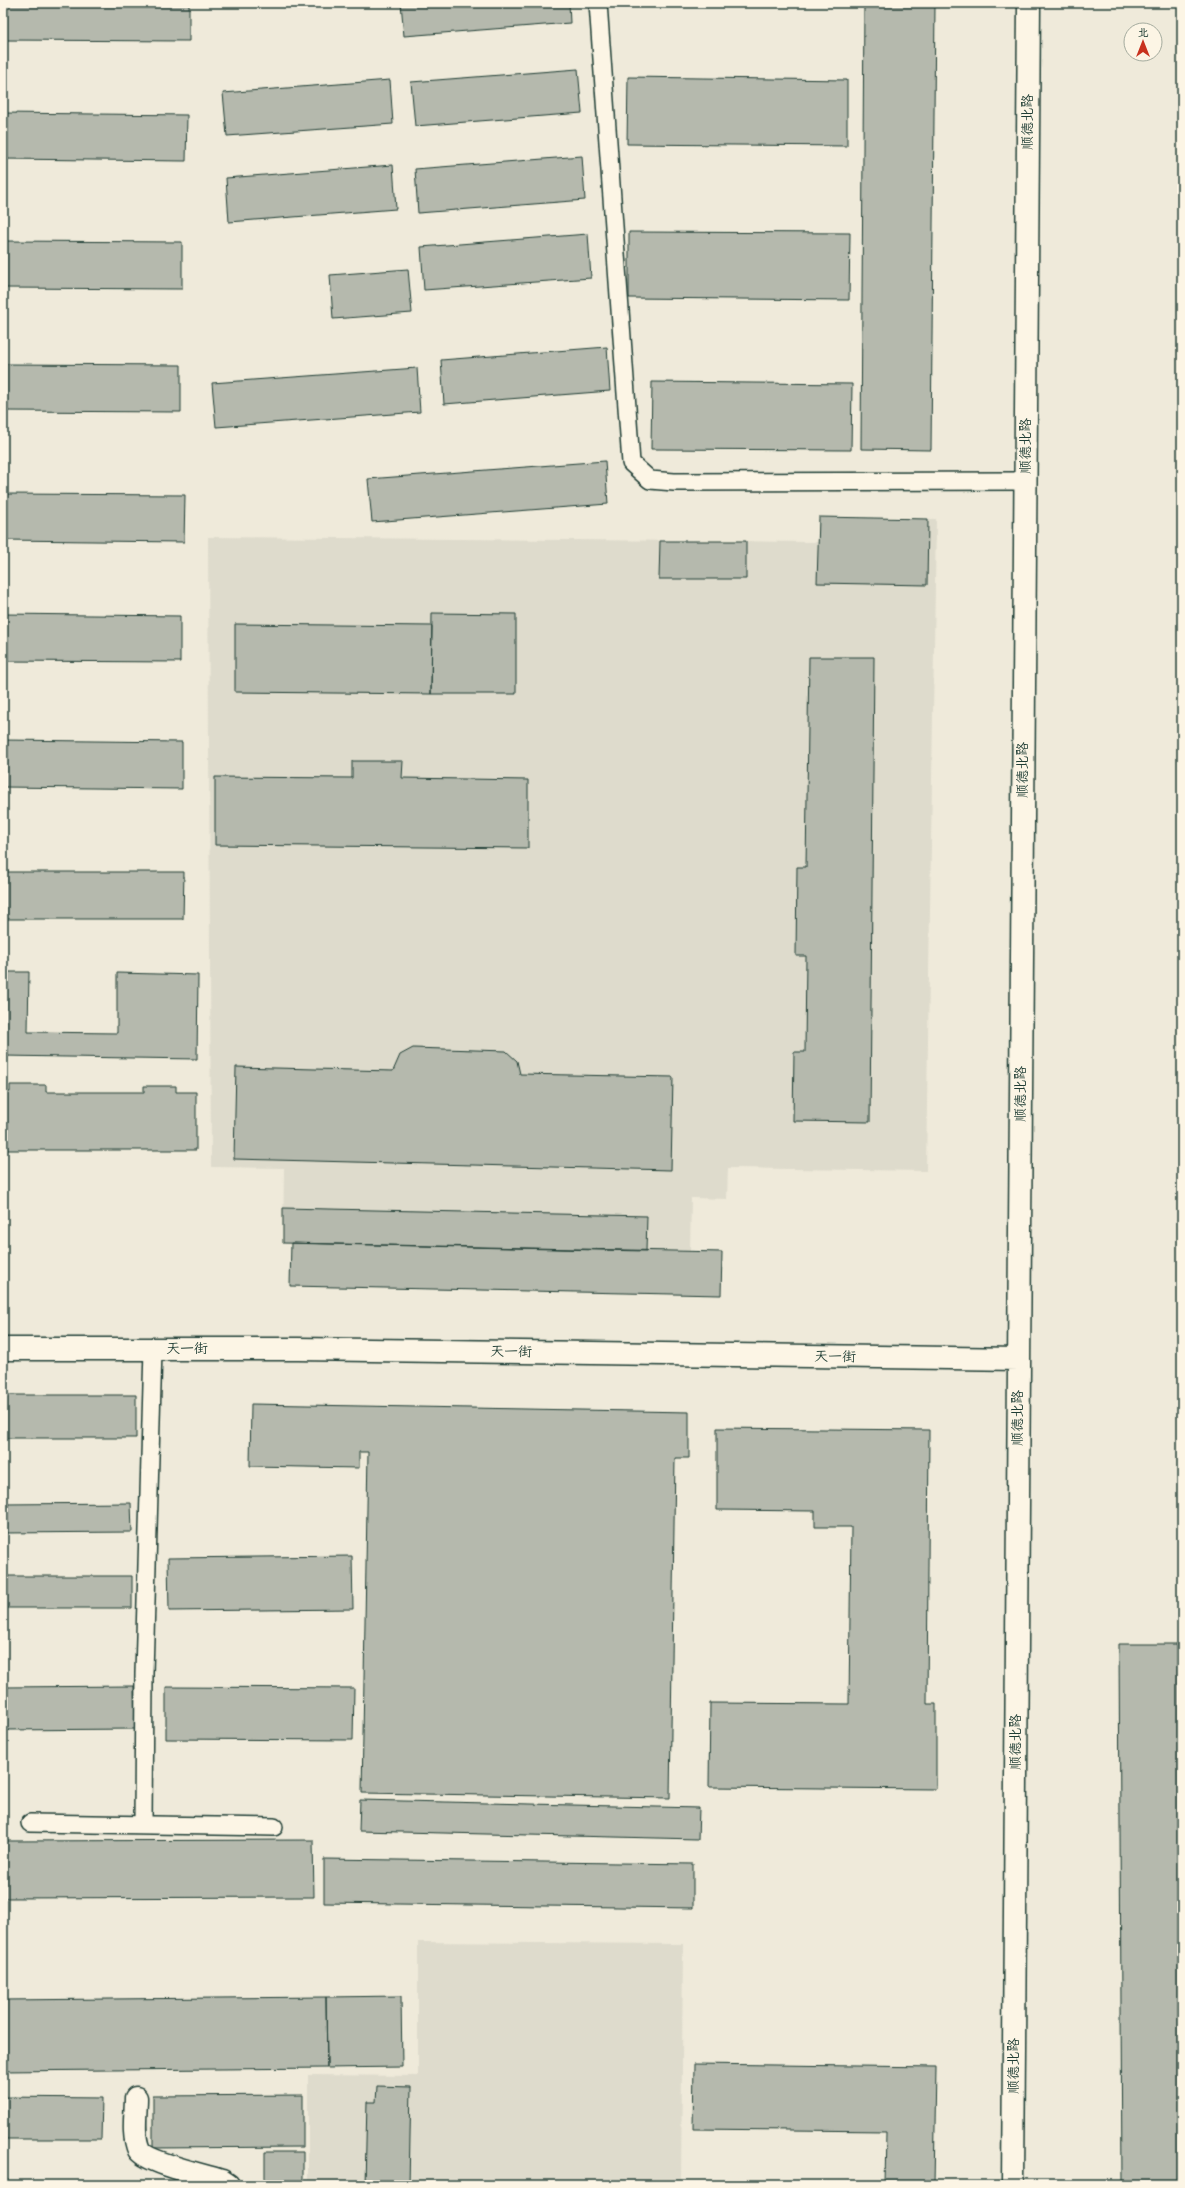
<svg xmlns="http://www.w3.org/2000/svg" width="1185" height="2188" font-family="Mynerve,'LXGW WenKai TC',sans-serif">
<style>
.built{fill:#dedbcc}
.building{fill:#b5b9ad;stroke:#1f3d34}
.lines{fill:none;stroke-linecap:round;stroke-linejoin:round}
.service-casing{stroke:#1f3d34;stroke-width:20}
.minor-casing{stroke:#1f3d34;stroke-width:25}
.tertiary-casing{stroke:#1f3d34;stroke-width:25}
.service{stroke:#fcf5e5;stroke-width:17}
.minor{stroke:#fcf5e5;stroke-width:22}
.tertiary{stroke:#fcf5e5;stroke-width:22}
.labels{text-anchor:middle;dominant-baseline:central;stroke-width:3;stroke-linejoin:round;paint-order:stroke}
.street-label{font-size:14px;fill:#1f3d34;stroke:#fcf5e5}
</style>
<rect width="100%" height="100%" fill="#efeada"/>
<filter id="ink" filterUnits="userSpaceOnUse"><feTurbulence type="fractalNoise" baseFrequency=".025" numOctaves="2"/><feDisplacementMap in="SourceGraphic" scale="8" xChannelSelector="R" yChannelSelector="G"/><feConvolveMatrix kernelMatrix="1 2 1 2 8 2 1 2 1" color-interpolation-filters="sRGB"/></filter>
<g filter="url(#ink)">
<!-- built -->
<path class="built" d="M819,517L936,519L926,1171L728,1168L727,1199L691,1198L690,1251L283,1243L284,1168L211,1167L208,537L818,542Z
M418,1942L683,1944L681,2185H308V2075L418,2076Z"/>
<!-- building -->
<path class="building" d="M3,3H189V41L3,40Z
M401,3H569L570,23L404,36Z
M864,3H935L931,450L861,449Z
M578,69L582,113L415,126L411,82Z
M628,77L847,80V146L627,144Z
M390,80L393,124L227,136L223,93Z
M3,113L187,115L186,161L3,159Z
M582,156L585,200L418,213L415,169Z
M393,165L396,209L229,222L226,178Z
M629,232L850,233L849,300L629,298Z
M588,234L591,278L424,290L421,247Z
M3,241L182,242V289L3,288Z
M408,269L412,313L333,319L330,275Z
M607,347L610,391L444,404L441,360Z
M3,364L181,365V412L3,411Z
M417,368L420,412L216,427L212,383Z
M652,382L852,384L851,450L651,449Z
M605,461L608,504L372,522L368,479Z
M3,494L185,495L184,542L3,540Z
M819,517L928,519L927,585L817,583Z
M660,541H746V579H659Z
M432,613L516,614V694H431Z
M3,614L180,616V662L3,661Z
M235,624L432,626L431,694L235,692Z
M809,657H874L870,1122L793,1121L794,1052H805L806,956H796L797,867H806Z
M3,740L182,742V789L3,787Z
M352,761H403L402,778L528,780V848L215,845V777L352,778Z
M3,872H184L183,919H3Z
M3,972H29L28,1032L117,1033V973L198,975L197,1059L3,1056Z
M413,1048L506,1051L517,1061L520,1074L673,1077L671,1170L234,1159L236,1067L393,1071L400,1055Z
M10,1085H46V1092H144V1086H176V1092H196V1150H3V1092H10Z
M283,1208L647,1216L646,1251L283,1243Z
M291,1243L722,1252L721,1295L290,1286Z
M3,1395H136V1438H3Z
M251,1404L689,1412V1458H675L670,1798L362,1793L368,1452H359V1468L250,1466Z
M717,1428L929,1430L927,1704H936V1789L709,1787L710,1703L849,1704L851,1527H815V1511L717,1510Z
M131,1503L132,1532L3,1533V1504Z
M352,1556L353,1609L169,1611L168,1558Z
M3,1576H132V1608H3Z
M1119,1644H1182V2185H1122Z
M134,1686L135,1729L3,1730V1687Z
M166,1687L354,1688L353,1740L166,1739Z
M360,1800L699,1808L698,1839L359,1831Z
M313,1840L314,1897L3,1898V1841Z
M324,1859L693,1864V1908L324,1903Z
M401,1996L402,2067L327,2068L326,1997Z
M326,1997L327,2068L3,2071V2000Z
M694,2064L936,2067L934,2185H885L886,2131L693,2129Z
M377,2086L411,2087L409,2185H365L367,2102H376Z
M303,2095V2147L153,2148V2096Z
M3,2097L102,2098L101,2139H3Z
M265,2152H303V2185H265Z"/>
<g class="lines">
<!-- service casing -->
<g class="service-casing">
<path id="service" d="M598,3L631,463L650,480L674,482L1025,481
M30,1823L274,1827
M143,1824L144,1673L153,1349"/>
</g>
<!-- minor casing -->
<g class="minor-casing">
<path id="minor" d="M136,2098C136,2113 132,2135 139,2150C146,2162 206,2176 222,2181L228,2185"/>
</g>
<!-- tertiary casing -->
<g class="tertiary-casing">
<path id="tertiary" d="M3,1349H298L1019,1359
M1013,2185L1029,3"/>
</g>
<!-- service -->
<use href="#service" class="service"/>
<!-- minor -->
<use href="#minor" class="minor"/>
<!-- tertiary -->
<use href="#tertiary" class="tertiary"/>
</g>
</g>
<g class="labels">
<!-- street labels -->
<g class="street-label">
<text transform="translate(1028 122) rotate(-90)">顺德北路</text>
<text transform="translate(1026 446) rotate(-90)">顺德北路</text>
<text transform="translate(1023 770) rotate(-90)">顺德北路</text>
<text transform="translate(1021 1094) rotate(-90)">顺德北路</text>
<text x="187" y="1349">天一街</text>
<text transform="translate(511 1352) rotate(1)">天一街</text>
<text transform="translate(835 1357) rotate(1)">天一街</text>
<text transform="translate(1018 1418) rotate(-90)">顺德北路</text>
<text transform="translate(1016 1742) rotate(-90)">顺德北路</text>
<text transform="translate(1014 2066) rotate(-90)">顺德北路</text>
</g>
</g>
<!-- margin -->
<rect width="1185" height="2188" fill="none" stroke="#fcf5e5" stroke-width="16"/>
<rect x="8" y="8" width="1169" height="2172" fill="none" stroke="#1f3d34" stroke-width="1.5" filter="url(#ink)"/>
<!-- north arrow -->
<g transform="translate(1143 42)"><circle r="19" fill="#fcf5e5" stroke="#a4ab9e"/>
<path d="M0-3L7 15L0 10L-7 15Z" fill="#c8321e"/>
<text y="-6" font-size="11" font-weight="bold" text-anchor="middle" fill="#1f3d34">北</text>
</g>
</svg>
